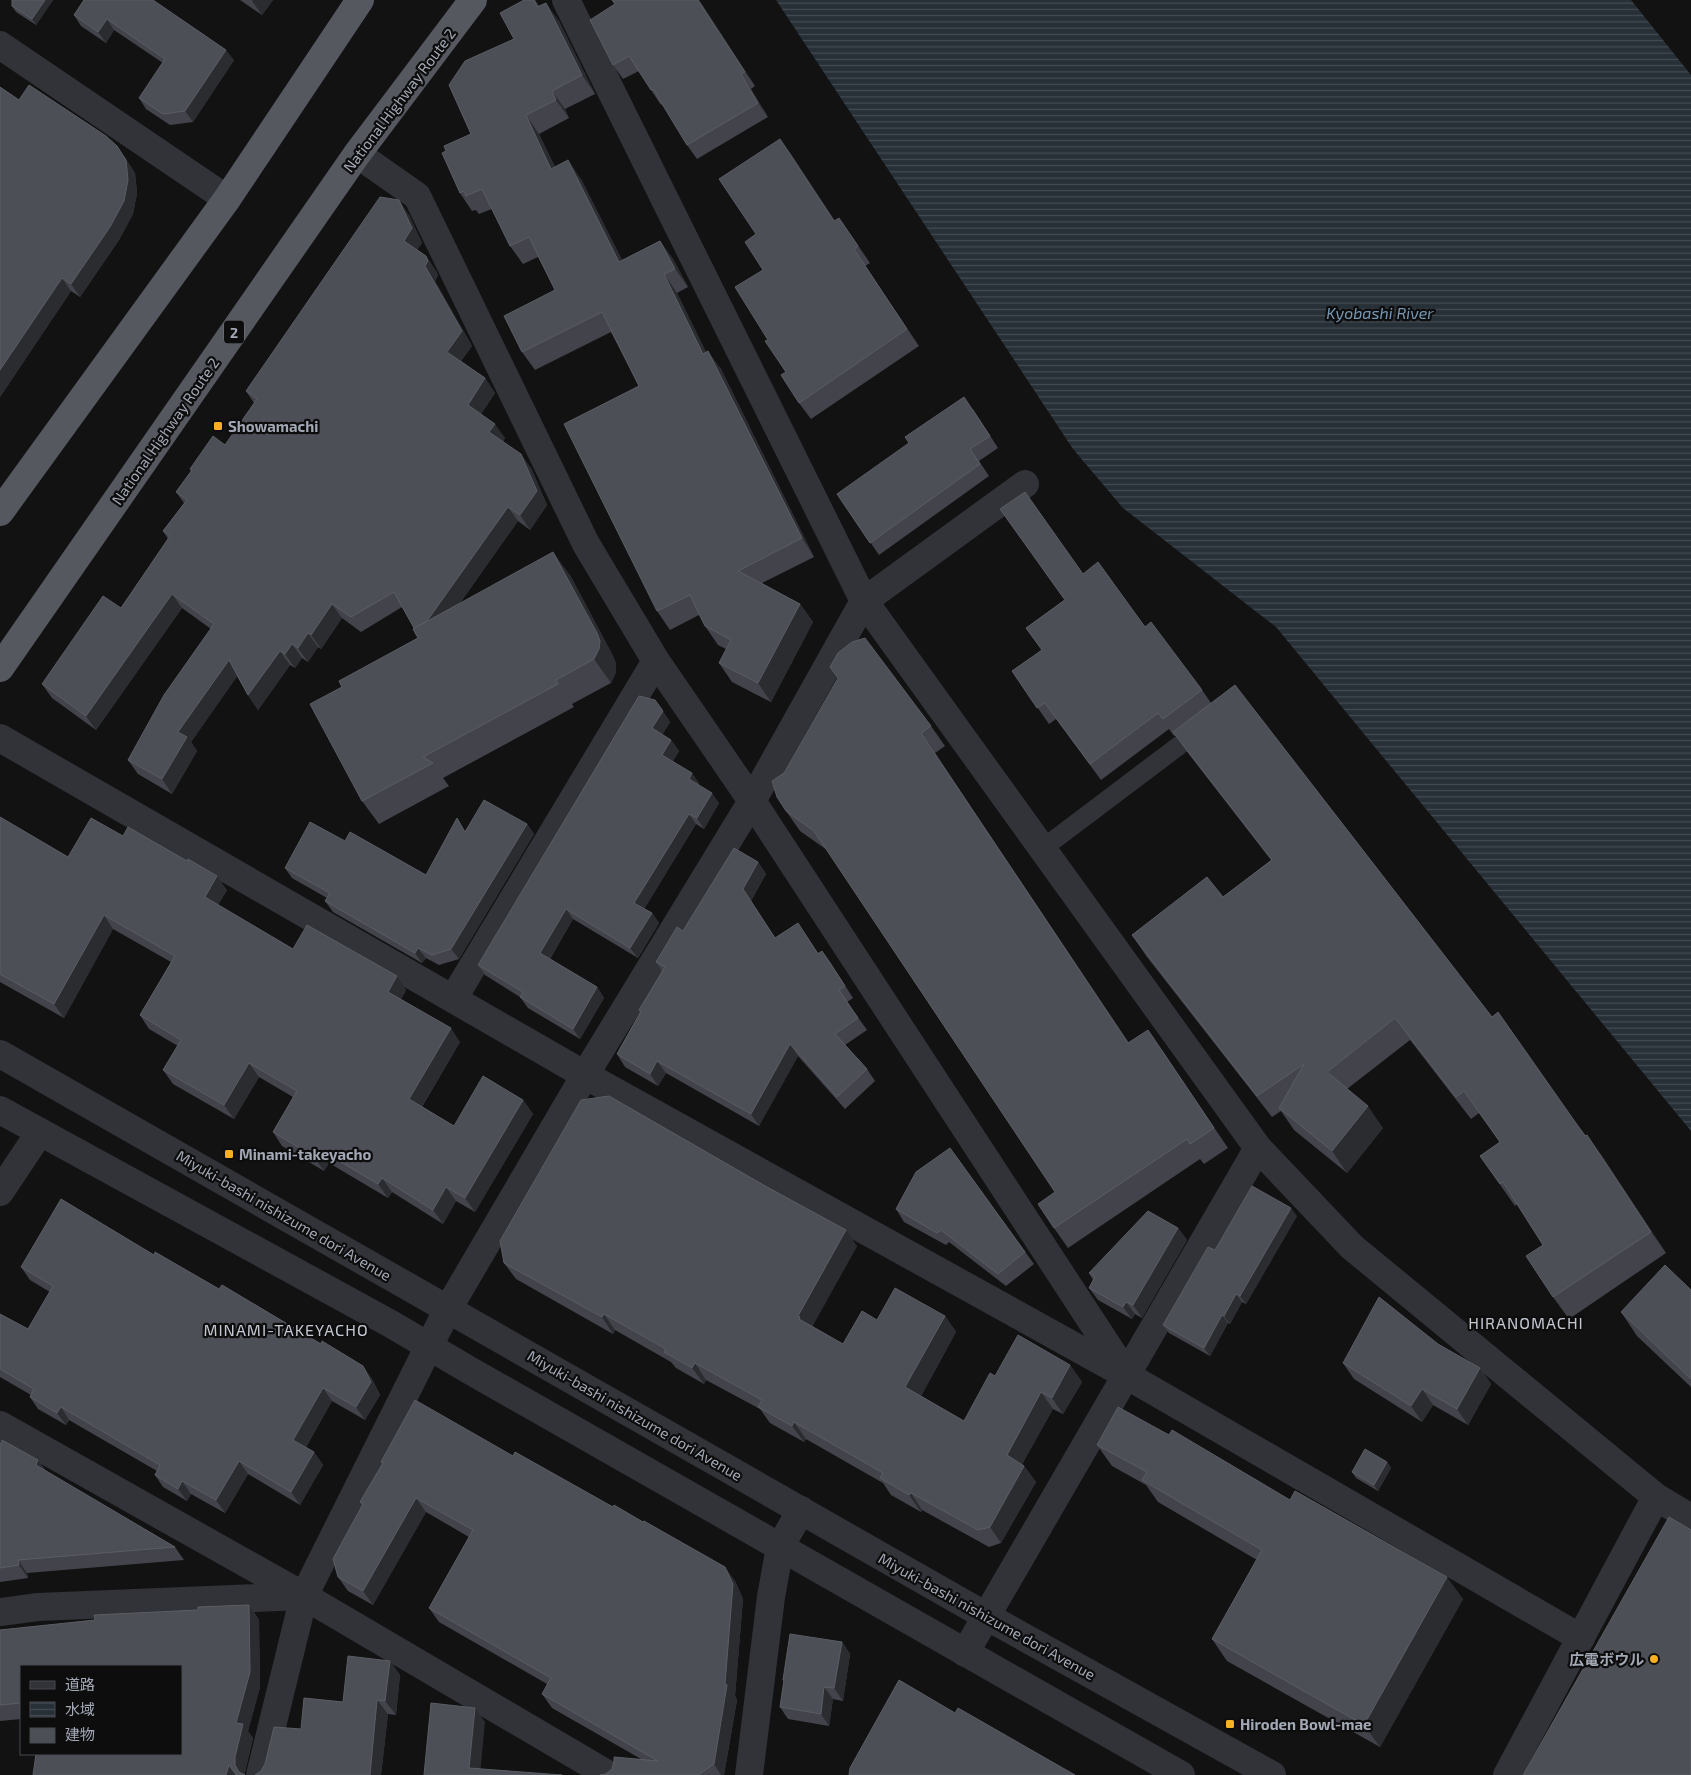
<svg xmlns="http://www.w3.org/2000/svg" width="1691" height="1775" font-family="'Exo 2','Noto Sans JP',sans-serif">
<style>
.water{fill:url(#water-rules)}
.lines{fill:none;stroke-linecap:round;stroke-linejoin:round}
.service{stroke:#323338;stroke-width:19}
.minor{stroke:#323338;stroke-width:28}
.tertiary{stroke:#323338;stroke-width:28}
.trunk{stroke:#565860;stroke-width:28}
.wall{fill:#43444b}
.shaded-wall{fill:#2b2c30}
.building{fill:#4d4f56;stroke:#5b5d65}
.poi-dot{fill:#f9af24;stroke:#0d0d0e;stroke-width:2}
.labels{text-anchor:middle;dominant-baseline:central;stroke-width:4.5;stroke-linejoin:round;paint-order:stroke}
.shield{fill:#0d0d0e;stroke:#757a82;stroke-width:1}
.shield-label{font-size:14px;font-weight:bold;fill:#a2a8b4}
.street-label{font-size:15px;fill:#a2a8b4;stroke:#0d0d0e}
.poi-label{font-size:15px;font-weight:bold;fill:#a2a8b4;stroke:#0d0d0e;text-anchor:start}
.water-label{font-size:16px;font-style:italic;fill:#7797b2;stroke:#0d0d0e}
.neighbourhood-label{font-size:16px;letter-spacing:1px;fill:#c3c7d0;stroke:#0d0d0e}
</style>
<defs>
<pattern id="water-rules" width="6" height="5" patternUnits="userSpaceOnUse" patternTransform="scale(1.25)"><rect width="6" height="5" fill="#283037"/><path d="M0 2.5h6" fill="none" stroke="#444b52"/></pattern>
</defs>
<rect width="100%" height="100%" fill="#121213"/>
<!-- water -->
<path class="water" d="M776,0H1631L1691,75V1131L1276,627L1123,508L1073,449Z"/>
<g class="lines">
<!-- service -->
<path class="service" d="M1042,849L1201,729"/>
<!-- minor -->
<path class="minor" d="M566,0L864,601L1258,1148L1352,1247L1656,1497L1691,1518
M0,45L227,199
M357,154L417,196L586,544L656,661L752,801L1124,1371
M0,738L585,1075L1126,1375L1581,1638
M453,999L656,661
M0,1192L40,1132
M0,1425L304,1596
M0,1612L38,1607L304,1596L609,1775
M965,1653L1258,1148
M260,1775L304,1596L429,1346L448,1309L585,1075L752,801L864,601L1025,484
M749,1775L771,1597L780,1547L801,1510
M1507,1775L1656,1497"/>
<!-- tertiary -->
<path class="tertiary" d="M0,1054L986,1616L1272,1775
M0,1110L391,1324L469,1370L1181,1775"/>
<!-- trunk -->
<path class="trunk" d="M0,512L227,199L360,0
M0,668L357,154L473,0"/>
</g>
<!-- wall -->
<path class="wall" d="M53,0L36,25L16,12L12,6Z
M84,0L234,60L193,122L170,125L146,109L139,98L163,63L114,30L106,43L81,26L74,15Z
M240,0H273L262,15Z
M524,0H535L539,6L559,21L595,94L565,109L569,118L539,134L555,167L581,179L622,260L660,241L673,259L688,287L677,293L706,352L721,369L814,557L762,583L800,604L813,622L771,702L732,682L719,663L726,649L718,645L705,626L699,615L670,630L657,611L639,386L611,332L535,370L522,352L555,290L538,257L523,264L510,246L492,209L479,214L476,210L472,211L460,193L446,151L471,134L514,39Z
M612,0H699L755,86L751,89L768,117L697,159L687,145L662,104L661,105L651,90L639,71L623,79L613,65L615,4Z
M0,87L19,100L117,146L135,173L137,193L133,214L119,240L80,297L71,291L0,397Z
M780,139L835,221L851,235L870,263L865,266L919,346L811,419L799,403L786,372L768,340L763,270L756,234Z
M409,215L422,243L417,250L426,256L436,271L438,275L435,281L472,346L461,361L485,378L495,393L481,414L505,438L503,442L531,468L547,505L530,530L518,521L460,603L570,575L613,656L616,664V672L611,683L572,704L574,707L443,778L449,786L379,824L362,801L342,687L418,638L414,628L402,607L361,632L342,618L321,649L318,647L308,662L302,658L295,668L290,665L258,710L248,695L237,676L191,742L197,751L172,794L138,774L128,760L211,629L182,608L96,730L52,698L42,684L121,608L168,539L163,531L184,503L176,492L191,471L190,469L225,445L254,403L246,391Z
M973,409L998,448L979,461L989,476L879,555L837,494Z
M1083,574L1145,627L1202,690L1211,703L1492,1017L1602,1156L1666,1253L1569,1319L1553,1297L1543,1245L1517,1204L1515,1206L1480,1156L1500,1142L1479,1113L1471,1119L1410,1040L1347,1089L1383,1128L1347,1173L1294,1130L1281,1111L1272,1117L1147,957L1132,935L1223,897L1271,860L1188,753L1175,735L1174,736L1169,729L1101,780L1056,719L1049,724L1012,671L1042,650L1026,628L1064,600Z
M655,700L670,722L662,735L671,740L679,751L673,761L699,783L698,785L719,803L704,829L696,824L644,909L652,913L659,923L638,958L573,919L550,959L597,987L604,998L580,1039L528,1008L520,997L485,975L478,965Z
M931,726L945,746L935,753L1129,1043L1162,1050L1228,1148L1204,1164L1200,1159L1068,1248L1054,1228L1055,1192L827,850L800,831L786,811Z
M0,817L68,857L123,836L227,890L218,905L293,949L406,990L401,999L460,1042L422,1107L454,1126L523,1100L533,1114L475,1212L456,1201L443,1224L392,1192L388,1198L329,1163L324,1171L282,1146L273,1132L293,1097L259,1077L234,1119L173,1084L163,1070L178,1046L149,1029L140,1015L171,962L113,929L64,1018L0,982Z
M527,824L534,834L459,959L439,965L426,958L422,963L333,912L325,901L327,898L292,878L285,868L426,875L466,831Z
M758,862L766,874L751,901L775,938L806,935L818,953L822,951L831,963L853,998L847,1002L867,1030L845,1045L867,1069L875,1081L845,1109L798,1056L759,1126L666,1073L658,1086L625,1067L617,1054L640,1012L639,1010L662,971L656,962L683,931Z
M950,1148L1034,1264L1006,1286L949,1242L946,1245L904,1222L896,1209Z
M1297,1216L1246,1304L1242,1302L1230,1324L1228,1323L1210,1356L1169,1333L1163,1325L1215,1250Z
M1178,1228L1187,1240L1142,1318L1135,1314L1132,1319L1098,1300L1089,1288L1093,1280L1089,1273Z
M857,1246L812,1326L843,1344L877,1320L945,1316L956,1332L921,1396L964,1421L995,1376L1070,1365L1082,1382L1063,1414L1053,1409L1022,1464L1024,1466L1036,1482L1001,1543L989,1547L922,1510L921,1512L891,1495L883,1483L806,1439L804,1442L770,1423L760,1409L706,1380L704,1384L676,1368L671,1362L615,1330L613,1334L516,1279L504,1263Z
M154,1255L363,1366L372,1379L380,1395L365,1420L332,1401L306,1447L314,1452L323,1465L300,1505L248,1474L225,1513L191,1494L187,1501L163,1487L155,1475L157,1471L69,1420L66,1425L38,1409L30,1397L31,1395L0,1377V1314L28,1329L50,1292L30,1280L21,1267Z
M1691,1290V1387L1637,1336L1621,1312Z
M1343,1363L1480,1368L1491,1384L1468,1425L1433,1405L1422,1422L1354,1379Z
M1169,1435L1290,1500L1463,1599L1380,1747L1227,1661L1212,1639L1257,1560L1158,1502L1146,1485L1112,1466L1097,1445Z
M0,1444L38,1460L46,1471L175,1547L184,1560L27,1573L28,1578L0,1582Z
M381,1462L735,1581L743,1599L735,1696L737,1700L724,1775H600L606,1774L641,1759L552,1708L542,1694L547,1684L439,1622L429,1608L469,1537L426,1512L373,1605L348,1591L338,1577L362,1505L360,1502L382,1464Z
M1387,1462L1391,1468L1378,1491L1356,1478L1352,1472Z
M249,1605L259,1620L260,1687L248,1731L253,1738L245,1772L181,1754L21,1666V1719L0,1721V1630Z
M842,1642L850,1654L843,1701L833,1699L829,1726L788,1719L780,1707L784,1681L783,1680Z
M390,1661L400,1675L396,1715L388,1714L381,1775H255L261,1771L301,1729L343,1702Z"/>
<!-- shaded-wall -->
<path class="shaded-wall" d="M45,0H53L36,25L32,19Z
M253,0H273L262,15L252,1Z
M698,0H699L755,86L745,72Z
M546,3L559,21L595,94L582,75Z
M107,19L114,30L106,43L98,32Z
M226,50L234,60L193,122L185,111Z
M741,74L751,89L768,117L758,103Z
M552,91L565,109L569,118L556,100Z
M526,115L539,134L564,187L551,169Z
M780,139L792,155L846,238L834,221Z
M117,146L135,173L137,193L133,214L119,240L80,297L71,284Z
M568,160L581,179L632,280L619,262Z
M399,200L409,215L422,243L414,255L404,241Z
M839,218L851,235L870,263L858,246Z
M660,241L673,259L688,287L675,269Z
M426,256L436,271L438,275L435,281L472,346L457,366L447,352L425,266Z
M664,274L677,293L716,372L703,354Z
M62,278L71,291L0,397V370Z
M708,351L721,369L814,557L802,538Z
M485,378L495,393L478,419L468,405Z
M495,424L505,438L499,447L489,432Z
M521,454L531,468L547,505L530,530L520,515Z
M508,507L518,521L427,649L417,634Z
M553,552L570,575L613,656L616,664V672L611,683L594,659Z
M172,594L182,608L96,730L86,716Z
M332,604L342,618L321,649L311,635Z
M800,604L813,622L771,702L758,683Z
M308,633L318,647L308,662L298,648Z
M292,644L302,658L295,668L285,654Z
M280,651L290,665L258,710L248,695Z
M229,660L239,674L191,742L197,751L172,794L162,779L178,732Z
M663,711L670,722L660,739L652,728Z
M921,733L935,753L1142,1063L1128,1043Z
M671,740L679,751L670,766L662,755Z
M692,773L699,783L696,789L689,779Z
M712,793L719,803L704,829L697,818Z
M689,814L696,824L642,913L634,903Z
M527,824L534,834L459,959L451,949Z
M758,862L766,874L751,901L783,950L743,889Z
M217,876L227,890L214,911L205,897Z
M566,909L573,919L547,963L540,953Z
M652,913L659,923L638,958L630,948Z
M104,915L113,929L64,1018L54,1004Z
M418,948L426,958L422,963L415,953Z
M822,951L831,963L853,998L845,986Z
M397,976L406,990L398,1005L388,992Z
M597,987L604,998L580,1039L573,1029Z
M451,1028L460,1042L418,1113L409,1099Z
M1148,1030L1162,1050L1228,1148L1214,1128Z
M790,1044L798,1056L759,1126L751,1114Z
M657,1061L666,1073L658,1086L650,1074Z
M249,1063L259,1077L234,1119L224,1105Z
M523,1100L533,1114L475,1212L465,1198Z
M1368,1106L1383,1128L1347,1173L1332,1151Z
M1587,1135L1602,1156L1666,1253L1651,1232Z
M319,1149L329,1163L324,1171L314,1157Z
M382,1178L392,1192L388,1198L378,1184Z
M446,1187L456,1201L443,1224L433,1210Z
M1291,1208L1297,1216L1246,1304L1240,1296Z
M1178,1228L1187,1240L1142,1318L1133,1305Z
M846,1230L857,1246L810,1331L811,1335L798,1316Z
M1236,1294L1242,1302L1230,1324L1224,1316Z
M1126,1302L1135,1314L1132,1319L1123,1307Z
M604,1314L615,1330L613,1334L602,1317Z
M1222,1315L1228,1323L1210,1356L1204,1348Z
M945,1316L956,1332L917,1403L905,1387Z
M695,1363L706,1380L704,1384L692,1368Z
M1070,1365L1082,1382L1063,1414L1052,1398Z
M363,1366L372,1379L380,1395L365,1420L356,1407Z
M1480,1368L1491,1384L1468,1425L1457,1409Z
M323,1388L332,1401L302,1453L293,1440Z
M1422,1389L1433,1405L1422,1422L1411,1406Z
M1041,1392L1053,1409L1018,1472L1007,1455Z
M61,1407L69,1420L66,1425L57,1413Z
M794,1422L806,1439L804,1442L792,1426Z
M314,1452L323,1465L300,1505L291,1492Z
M38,1460L47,1473L36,1465Z
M239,1461L248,1474L225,1513L216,1500Z
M1387,1462L1391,1468L1378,1491L1374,1485Z
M1024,1466L1036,1482L1001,1543L990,1527Z
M182,1481L191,1494L187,1501L178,1489Z
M911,1493L922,1510L921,1512L909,1495Z
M416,1498L426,1512L373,1605L363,1591Z
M18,1560L27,1573L28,1578L19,1565Z
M725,1567L735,1581L743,1599L735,1696L737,1700L724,1775H721L714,1764Z
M1447,1577L1463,1599L1380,1747L1364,1725Z
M249,1605L259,1620L260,1687L248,1731L253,1738L245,1772V1775H241L235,1765L236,1723Z
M842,1642L850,1654L843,1701L834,1688Z
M390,1661L400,1675L396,1715L385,1701Z
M824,1687L833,1699L829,1726L821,1714Z
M377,1700L388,1714L381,1775H370Z
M475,1708L485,1722L480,1775L469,1768Z
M229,1765L236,1775H226Z"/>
<!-- building -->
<path class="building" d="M12,0H45L32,19L12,6Z
M84,0H153L226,50L185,111L163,114L139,98L165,59L107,19L98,32L74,15Z
M524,0H534L537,7L546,3L582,75L552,91L556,100L526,115L551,169L568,160L619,262L660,241L675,269L664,274L703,354L708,351L802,538L738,571L800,604L758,683L719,663L731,640L705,626L690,595L657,611L564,424L639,386L602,312L522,352L504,316L555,290L529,237L510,246L482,189L466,196L464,191L460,193L442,153L446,151L444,146L471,134L449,85L465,61L514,39L500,13Z
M612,0H698L745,72L741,74L758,103L687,145L653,89L651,90L629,56L613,65L590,20L615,4Z
M29,85L106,136L117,146L126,160L128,180L124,201L110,227L71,284L62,278L0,370V87L19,100Z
M780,139L834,221L839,218L858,246L854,249L907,329L799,403L781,375L786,372L765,341L768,340L735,287L763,270L745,242L756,234L719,179Z
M380,197L399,200L412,228L404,241L426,256L428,261L425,266L462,331L447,352L485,378L468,405L495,424L489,432L521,454L537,491L520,515L508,507L427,621L414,628L394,592L351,617L332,604L311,635L308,633L298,648L292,644L285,654L280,651L248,695L229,660L178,732L187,737L162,779L128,760L164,695L214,624L172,594L86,716L42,684L103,596L121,608L170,536L163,531L187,500L176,492L192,470L190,469L213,436L225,445L257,399L246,391Z
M964,397L990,436L970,449L980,464L870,543L837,494L909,443L905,437Z
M1025,492L1083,574L1098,562L1145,627L1151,622L1202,690L1163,719L1158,713L1090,764L1045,703L1037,708L1012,671L1042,650L1026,628L1065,600L1000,509Z
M553,552L597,633L600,641L599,649L594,659L556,680L558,684L423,757L433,763L362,801L310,704L342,687L339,681L418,638L413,629Z
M865,638L931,726L921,733L1128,1043L1148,1030L1214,1128L1190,1144L1187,1139L1054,1228L1038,1204L1055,1192L814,831L786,811L777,797L772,781L784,773L838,678L830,667L838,653L852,642Z
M1235,685L1492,1017L1498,1012L1585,1136L1587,1135L1651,1232L1553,1297L1526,1256L1543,1245L1503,1182L1500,1184L1480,1156L1500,1142L1464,1091L1456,1097L1395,1018L1327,1072L1368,1106L1332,1151L1279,1108L1304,1064L1257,1096L1132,935L1207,877L1223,897L1272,860L1173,732Z
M639,696L655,700L663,711L652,728L671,740L662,755L692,773L689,779L712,793L697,818L689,814L634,903L652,913L630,948L566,909L540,953L597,987L573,1029L520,997L523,992L478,965Z
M484,800L527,824L451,949L432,955L418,948L415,953L325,901L330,893L285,868L310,822L345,841L350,832L426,875L457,818L465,832Z
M0,817L68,857L91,818L123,836L128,827L187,861L188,859L217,876L205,897L293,949L307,925L397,976L388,992L451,1028L409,1099L454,1126L483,1076L523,1100L465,1198L446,1187L433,1210L382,1178L378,1184L319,1149L314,1157L273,1132L297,1091L249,1063L224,1105L163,1070L181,1040L140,1015L175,956L104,915L54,1004L0,974Z
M734,848L758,862L743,889L775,938L798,923L818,954L822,951L845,986L839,990L858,1018L835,1034L867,1069L837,1097L790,1044L751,1114L657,1061L650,1074L617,1054L641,1011L639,1010L665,967L656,962L677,927L683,931L686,926Z
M609,1096L767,1187L846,1230L798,1316L800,1317L799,1319L843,1344L862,1311L877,1320L895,1288L945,1316L905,1387L964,1421L990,1373L995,1376L1018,1335L1070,1365L1052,1398L1041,1392L1007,1455L1024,1466L990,1527L978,1530L911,1493L909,1495L880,1478L883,1473L794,1422L792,1426L758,1407L762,1400L695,1363L692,1368L664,1352L666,1349L604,1314L602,1317L504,1263L500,1241L581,1100Z
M950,1148L1025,1252L998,1274L941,1230L937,1233L896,1209L916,1172Z
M1252,1186L1291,1208L1240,1296L1236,1294L1224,1316L1222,1315L1204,1348L1163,1325L1208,1247L1215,1250Z
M61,1199L154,1255L155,1252L219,1289L222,1285L321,1344L322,1341L363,1366L371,1382L356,1407L323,1388L293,1440L314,1452L291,1492L239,1461L216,1500L182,1481L178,1489L155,1475L160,1465L61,1407L57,1413L30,1397L34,1389L0,1369V1314L28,1329L53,1286L21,1267Z
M1148,1211L1178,1228L1133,1305L1126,1302L1123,1307L1089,1288L1095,1277L1089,1273Z
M1665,1265L1691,1290V1379L1621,1312Z
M1379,1297L1438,1344L1480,1368L1457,1409L1422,1389L1411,1406L1343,1363Z
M415,1400L513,1456L515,1452L613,1507L614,1505L643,1522L644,1521L725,1567L733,1584L725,1684L727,1685L714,1764L698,1775H600L606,1774L612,1769L614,1761V1757L658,1761L542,1694L551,1678L429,1608L473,1530L416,1498L363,1591L338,1577L333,1559L363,1504L360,1502L383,1463L381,1462Z
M1118,1407L1169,1435L1172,1430L1290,1500L1295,1491L1447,1577L1364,1725L1212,1639L1262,1550L1142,1480L1147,1472L1097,1445Z
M2,1440L38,1460L36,1465L175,1547L18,1560L19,1565L0,1568V1444Z
M1365,1449L1387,1462L1374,1485L1352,1472Z
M1669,1517L1691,1530V1775H1523Z
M249,1605L250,1672L236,1723L243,1724L235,1757V1765L239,1772L245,1775H236L229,1765L226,1775H33L36,1754H181V1666H21V1703L0,1705V1630L95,1620L94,1615L198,1610V1607Z
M790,1634L842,1642L834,1688L824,1687L821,1714L780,1707L784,1680H783Z
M348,1656L390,1661L385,1701L377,1700L370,1775H255L261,1771L265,1764L274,1727L301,1729L304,1698L343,1702Z
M899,1680L955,1713L958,1708L1075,1775H849L850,1768Z
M431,1703L475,1708L469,1768L562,1775H424Z"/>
<!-- markers -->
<g class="poi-dot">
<rect x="213" y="421" width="10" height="10" rx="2.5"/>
<rect x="224" y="1149" width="10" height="10" rx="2.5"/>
<circle cx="1654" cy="1659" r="5"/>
<rect x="1225" y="1719" width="10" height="10" rx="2.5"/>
</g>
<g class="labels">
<!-- shield labels -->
<rect class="shield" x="224" y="320.5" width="20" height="23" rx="4"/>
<g class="shield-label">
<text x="234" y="332">2</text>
</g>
<!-- street labels -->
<g class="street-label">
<text transform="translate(399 100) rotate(-53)">National Highway Route 2</text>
<text transform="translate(165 431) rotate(-55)">National Highway Route 2</text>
<text transform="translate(284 1215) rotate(30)">Miyuki-bashi nishizume dori Avenue</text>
<text transform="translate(635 1415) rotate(30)">Miyuki-bashi nishizume dori Avenue</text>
<text transform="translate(987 1616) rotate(29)">Miyuki-bashi nishizume dori Avenue</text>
</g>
<!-- poi labels -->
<g class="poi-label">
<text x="228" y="426">Showamachi</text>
<text x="239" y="1154">Minami-takeyacho</text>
<text x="1644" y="1659" text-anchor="end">広電ボウル</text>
<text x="1240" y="1724">Hiroden Bowl-mae</text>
</g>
<!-- water labels -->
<g class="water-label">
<text x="1380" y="312">Kyobashi River</text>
</g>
<!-- neighbourhood labels -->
<g class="neighbourhood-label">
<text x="1526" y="1322">HIRANOMACHI</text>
<text x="286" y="1329">MINAMI-TAKEYACHO</text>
</g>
</g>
<!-- legend -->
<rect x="20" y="1665" width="162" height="90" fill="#0d0d0e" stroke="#494b50"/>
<rect x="30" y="1681" width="25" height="8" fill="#323338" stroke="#494b50"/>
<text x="65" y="1690" font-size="15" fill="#a2a8b4">道路</text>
<rect x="30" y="1702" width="25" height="15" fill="url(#water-rules)" stroke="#494b50"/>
<text x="65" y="1715" font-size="15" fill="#a2a8b4">水域</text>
<rect x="30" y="1728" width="25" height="15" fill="#4d4f56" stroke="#494b50"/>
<text x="65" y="1740" font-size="15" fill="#a2a8b4">建物</text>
</svg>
